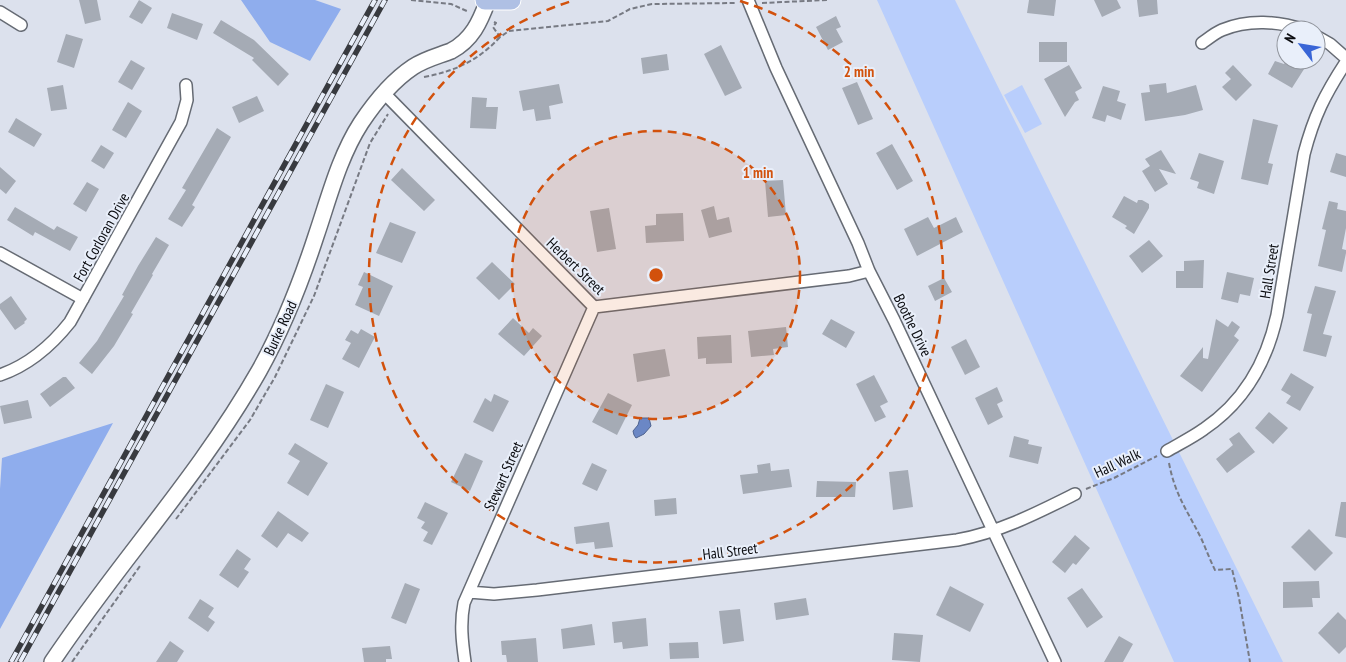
<svg xmlns="http://www.w3.org/2000/svg" width="1346" height="662" font-family="'PT Sans Narrow',sans-serif">
<style>
.green{fill:#b9cefc}
.forest{fill:#8faded}
.water{fill:#6b87c5;stroke:#4e628f}
.building{fill:#a5abb5}
.lines{fill:none;stroke-linecap:round;stroke-linejoin:round}
.minor-casing{stroke:#666b74;stroke-width:14}
.tertiary-casing{stroke:#666b74;stroke-width:18}
.primary-casing{stroke:#fff;stroke-width:21}
.path{stroke:#777a83;stroke-width:2;stroke-dasharray:5 2.5;stroke-linecap:butt}
.minor{stroke:#fff;stroke-width:11}
.tertiary{stroke:#fff;stroke-width:15}
.primary{stroke:#afc0e4;stroke-width:19}
.rail-casing{stroke:#383a3f;stroke-width:5.5}
.rail{stroke:#e9effa;stroke-width:4;stroke-dasharray:11;stroke-linecap:butt}
.ring{fill:none;stroke:#d2510c;stroke-width:2.5;stroke-dasharray:9 6}
.labels{text-anchor:middle;dominant-baseline:central;stroke-width:4;stroke-linejoin:round;paint-order:stroke}
.street-label{font-size:15px;fill:#0b0c10;stroke:#e9effa}
.centre{fill:#d2510c;stroke:#e9effa;stroke-width:2.5}
.ring-label{font-size:15px;text-anchor:middle;font-weight:bold;fill:#d2510c;stroke:#e9effa;stroke-width:4;stroke-linejoin:round;paint-order:stroke}
</style>
<rect width="100%" height="100%" fill="#dce1ed"/>
<!-- green -->
<path class="green" d="M877,0H955L1283,662H1174Z
M1022,85L1042,124L1025,133L1004,95Z"/>
<!-- forest -->
<path class="forest" d="M241,0H315L341,9L310,61L270,42Z
M113,423L0,629V489L2,458Z"/>
<!-- water -->
<path class="water" d="M640,418H649L651,426L644,434L636,438L634,435L633,431L638,425Z"/>
<!-- building -->
<path class="building" d="M79,0H97L101,20L85,24Z
M139,0L152,8L142,24L129,17Z
M1029,0H1056L1054,16L1027,13Z
M1094,0H1117L1121,8L1102,17Z
M1137,0H1157L1158,14L1139,17Z
M172,13L203,24L197,40L167,28Z
M836,16L841,27L836,29L843,42L828,50L816,27Z
M221,20L254,40L289,74L278,86L252,60L254,58L213,33Z
M66,34L83,39L74,68L57,62Z
M1039,42H1067V62H1039Z
M721,45L742,88L725,96L704,54Z
M667,54L669,70L643,74L641,58Z
M131,60L145,68L132,90L118,82Z
M1287,60H1296L1306,66L1292,88L1268,74L1275,61L1284,64Z
M1069,65L1082,88L1075,92L1079,100L1075,102L1065,117L1044,79Z
M1233,65L1252,85L1236,101L1222,87L1231,79L1225,73Z
M857,82L873,119L858,125L842,88Z
M1166,83L1167,93L1196,85L1203,110L1185,115L1145,121L1141,93L1150,92L1149,85Z
M559,84L563,103L549,106L551,119L536,121L534,109L523,111L519,91Z
M63,85L67,109L51,111L47,88Z
M1103,86L1120,91L1117,101L1126,104L1121,120L1107,115L1105,122L1092,118Z
M257,96L264,111L239,123L232,107Z
M472,97L487,98L486,107H498L496,129L470,128Z
M128,102L142,111L126,138L112,130Z
M16,118L42,134L34,147L8,132Z
M1253,119L1278,125L1268,163L1273,164L1268,185L1241,179Z
M217,128L231,137L192,205L195,207L182,227L168,219L186,190L182,188Z
M892,144L913,181L897,190L876,153Z
M101,145L114,153L104,169L91,161Z
M1161,150L1176,174L1159,169L1168,184L1155,192L1142,171L1150,166L1145,159Z
M1199,153L1224,161L1214,194L1197,188L1199,182L1190,179Z
M1336,153L1346,156V177L1330,172Z
M0,167L16,181L6,194L0,189Z
M402,168L435,200L424,211L391,180Z
M783,180L786,215L768,217L765,181Z
M87,182L99,189L86,212L73,204Z
M1124,196L1137,203L1138,200H1142L1149,204V208L1134,234L1125,228L1127,226L1112,217Z
M1329,201L1338,203L1337,209L1346,211V228L1342,249L1346,250V253L1342,272L1318,266L1326,230L1322,229Z
M714,206L717,220L729,217L732,232L709,238L701,210Z
M15,207L54,230L57,226L78,237L70,251L35,232L33,236L7,220Z
M609,208L616,249L597,252L590,211Z
M683,213L684,241L646,243L645,226L656,225V214Z
M928,217L934,228L956,217L963,232L917,256L904,229Z
M390,222L416,232L402,263L376,253Z
M156,237L169,245L152,274L153,275L131,313L133,314L114,346L92,374L79,363L97,341L124,296L122,295L138,266Z
M1149,240L1163,256L1142,273L1129,256Z
M1204,260L1203,288H1176V271H1184V261Z
M492,262L515,284L499,300L476,278Z
M364,272L393,286L379,316L355,305L363,287L358,285Z
M1227,272L1254,278L1250,296L1240,294L1238,303L1221,299Z
M944,278L952,292L935,301L928,286Z
M1315,286L1336,291L1323,334L1332,336L1326,357L1303,351L1312,314L1307,313Z
M11,296L27,319L24,322L25,323L15,330L0,309V304Z
M513,318L529,333L533,328L542,336L524,356L498,334Z
M831,319L855,332L846,348L822,334Z
M1216,319L1228,327L1232,321L1240,327L1234,336L1239,340L1202,392L1180,376L1203,347V358L1208,359Z
M786,327L788,347L773,349L774,355L751,357L748,331Z
M361,329L375,337L359,368L342,359L351,343L345,340L351,330L358,334Z
M731,335L732,363L706,364V358L698,359L697,337Z
M966,339L980,367L965,375L951,347Z
M665,349L670,376L637,382L633,354Z
M1291,373L1314,387L1300,411L1286,403L1291,396L1281,390Z
M874,375L888,402L880,406L886,417L875,422L856,384Z
M63,377H66L75,388L50,407L40,394Z
M326,384L344,392L328,428L310,420Z
M997,387L1003,401L997,404L1003,417L988,425L975,398Z
M608,393L632,405L617,435L592,422Z
M494,394L509,401L493,432L473,422L485,398L491,402Z
M28,400L32,418L4,424L0,406Z
M1269,412L1288,428L1273,444L1255,428Z
M1239,432L1255,452L1227,473L1216,459L1233,445L1229,439Z
M1014,436L1029,440L1028,444L1042,447L1038,464L1009,457Z
M295,443L328,463L308,496L287,483L300,461L288,454Z
M465,453L483,461L470,491L451,482Z
M592,463L607,470L597,491L582,484Z
M770,463L771,471L789,469L792,487L743,494L740,475L758,473L757,465Z
M908,470L913,507L893,510L889,472Z
M817,481L856,482L855,497H816Z
M676,498L677,514L655,516L654,500Z
M425,502L448,513L432,545L423,541L428,532L421,528L425,522L417,518Z
M1341,502H1346V538L1335,536Z
M278,511L309,533L302,542L288,533L277,548L261,536Z
M609,522L613,547L595,549L594,542L576,544L574,527Z
M1309,529L1333,553L1315,571L1291,547Z
M1075,535L1090,548L1076,565L1073,563L1065,573L1052,562Z
M237,549L251,559L244,569L249,572L238,588L219,575Z
M1319,581L1320,598H1312L1313,607L1283,608V582Z
M405,583L420,589L406,624L391,618Z
M950,586L984,604L970,632L936,615Z
M1082,588L1103,617L1087,628L1067,598Z
M806,598L809,615L776,620L774,603Z
M200,599L214,608L208,617L215,622L208,632L188,618Z
M740,609L744,641L723,644L719,611Z
M1338,612L1346,620V647L1339,654L1318,633Z
M646,618L648,646L623,649L622,642L614,643L612,622Z
M592,624L595,645L563,649L561,629Z
M894,633L923,635L920,662L892,660Z
M1119,636L1133,644L1123,662H1104Z
M536,638L538,662H507L506,655H502L501,641Z
M170,641L184,651L177,662H156Z
M698,642L699,658L670,659L669,643Z
M390,646L392,659H386V662H364L362,648Z"/>
<g class="lines">
<!-- minor casing -->
<g class="minor-casing">
<path id="minor" d="M748,0L776,68L858,243L869,271L894,320L1055,662
M0,12L21,25
M1316,36L1330,44L1346,58
M1202,43C1209,38 1215,33 1222,30C1248,19 1279,21 1304,30
M384,93L594,307
M0,253L83,299
M594,307L849,276L869,271
M0,375C29,365 51,346 70,322L181,122L187,100L186,85
M1167,451C1179,444 1193,437 1204,429C1244,402 1267,361 1277,315L1304,154C1314,116 1325,94 1346,62
M469,592L494,594L537,590L957,540C1000,532 1037,513 1075,494
M465,662C462,641 460,623 464,603L594,307"/>
</g>
<!-- tertiary casing -->
<g class="tertiary-casing">
<path id="tertiary" d="M52,662C118,563 200,475 259,371C283,328 301,282 316,236C329,198 339,157 361,123C375,102 392,81 413,67C425,59 438,56 451,51C472,40 480,22 488,0"/>
</g>
<!-- primary casing -->
<g class="primary-casing">
<path id="primary" d="M485,0H511"/>
</g>
<!-- path -->
<path class="path" d="M411,0L451,4L469,12
M762,3L827,0
M494,22L496,23L493,27L500,37L509,31L608,21L630,9L652,4L737,3
M424,77C455,71 478,61 500,37
M1169,463C1175,495 1187,510 1201,538C1206,549 1210,560 1215,570L1232,569L1239,598L1250,662
M1086,489L1114,478L1157,456
M176,519L250,420L275,377L314,296L370,143L388,114
M72,662L140,566"/>
<!-- minor -->
<use href="#minor" class="minor"/>
<!-- tertiary -->
<use href="#tertiary" class="tertiary"/>
<!-- primary -->
<use href="#primary" class="primary"/>
<!-- rail casing -->
<g class="rail-casing">
<path id="rail" d="M11,662L375,0
M20,662L385,0"/>
</g>
<!-- rail -->
<use href="#rail" class="rail"/>
</g>
<!-- distance rings -->
<circle cx="656" cy="275" r="144" fill="#d2510c" fill-opacity=".12"/>
<g class="ring">
<circle cx="656" cy="275" r="144"/>
<path d="M740 1A287 287 0 1 1 572 1"/>
</g>
<g class="labels">
<!-- street labels -->
<g class="street-label">
<text transform="translate(101 237) rotate(-61)">Fort Corloran Drive</text>
<text transform="translate(576 266) rotate(44)">Herbert Street</text>
<text transform="translate(1269 271) rotate(-81)">Hall Street</text>
<text transform="translate(913 325) rotate(64)">Boothe Drive</text>
<text transform="translate(280 328) rotate(-65)">Burke Road</text>
<text transform="translate(1117 463) rotate(-25)">Hall Walk</text>
<text transform="translate(503 476) rotate(-66)">Stewart Street</text>
<text transform="translate(730 551) rotate(-7)">Hall Street</text>
</g>
</g>
<circle cx="656" cy="275" r="8" class="centre"/>
<g class="ring-label">
<text x="859" y="77">2 min</text>
<text x="758" y="178">1 min</text>
</g>
<!-- north arrow -->
<g transform="translate(1301 45) rotate(301)"><circle r="24" fill="#e9effa" stroke="#90949c"/>
<path d="M0-4L9 19L0 12L-9 19Z" fill="#3965d6"/>
<text y="-8" font-size="14" font-weight="bold" text-anchor="middle" fill="#0b0c10">N</text>
</g>
</svg>
